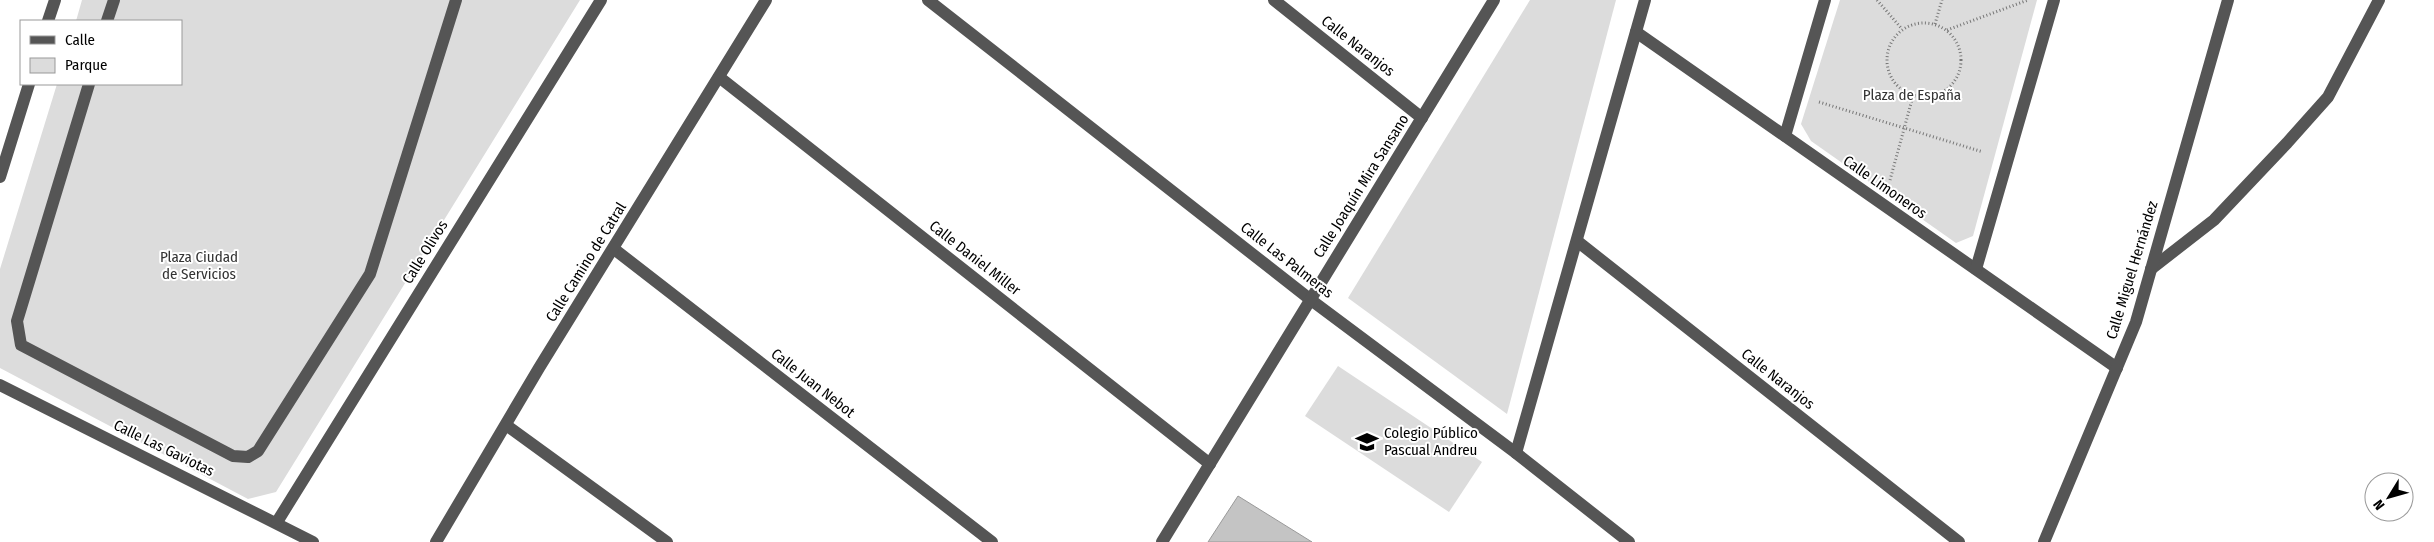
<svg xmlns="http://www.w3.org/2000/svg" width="2434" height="542" viewBox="0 0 2434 542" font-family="'Fira Sans Condensed',sans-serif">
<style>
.green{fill:#dcdcdc}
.building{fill:#c4c4c4;stroke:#999}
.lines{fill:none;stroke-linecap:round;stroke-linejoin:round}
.path{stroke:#777;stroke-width:3;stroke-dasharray:1 2.5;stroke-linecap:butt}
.minor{stroke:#555;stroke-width:12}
.labels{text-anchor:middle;stroke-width:4;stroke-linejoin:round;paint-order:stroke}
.street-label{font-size:15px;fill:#000;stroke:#fff}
.park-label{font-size:15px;fill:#333;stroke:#fff}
.poi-label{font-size:15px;fill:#000;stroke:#fff;text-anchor:start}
</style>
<rect width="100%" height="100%" fill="#fff"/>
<g class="green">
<path d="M82 0H580L276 492 248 499 0 368V269L57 84H181V21H76Z"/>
<path d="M1530 0H1616L1507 414 1348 298Z"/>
<path d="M1840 0H2037L1973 236 1956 243 1811 141 1801 124Z"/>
<path d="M1338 366 1482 462 1449 512 1305 416Z"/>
</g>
<path class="building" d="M1238 496 1312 542H1208Z"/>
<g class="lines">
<g class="path">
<path d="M1877 0 1902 29"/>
<circle cx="1924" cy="60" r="37"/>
<path d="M1935 24 1942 0"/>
<path d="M1947 30 2028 0"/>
<path d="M1819 102 1983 152"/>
<path d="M1890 180 1913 96"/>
</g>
<g class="minor">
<path d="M928 0 1311 300 1516 453 1629 542"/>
<path d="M1274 0 1422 118"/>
<path d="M48 21 55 0"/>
<path d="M107 21 114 0"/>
<path d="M1636 32 2117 368"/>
<path d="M719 77 1210 464"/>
<path d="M89 84 17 321 21 345 233 456 248 457 258 451 370 274 456 0"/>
<path d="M1785 136 1825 0"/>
<path d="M0 177 29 84"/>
<path d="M1577 241 1959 542"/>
<path d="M614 249 992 542"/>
<path d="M1976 269 2054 0"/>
<path d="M2151 269 2214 220 2287 143 2328 97 2379 0"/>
<path d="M0 385 313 542"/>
<path d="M506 425 667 542"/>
<path d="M1516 453 1645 0"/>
<path d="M277 522 601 0"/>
<path d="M436 542 539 368 766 0"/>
<path d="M1162 542 1494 0"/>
<path d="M2044 542 2136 322 2228 0"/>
</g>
</g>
<defs>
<symbol id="school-bare" viewBox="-9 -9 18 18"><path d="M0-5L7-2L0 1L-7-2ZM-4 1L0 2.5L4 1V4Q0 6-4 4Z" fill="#000" stroke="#fff" stroke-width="2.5" paint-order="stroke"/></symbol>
</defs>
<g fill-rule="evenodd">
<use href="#school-bare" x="1351" y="426" width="32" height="32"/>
</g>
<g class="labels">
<g class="street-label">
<text transform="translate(1358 46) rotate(38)" y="5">Calle Naranjos</text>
<text transform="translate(1361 186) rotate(-58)" y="5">Calle Joaquín Mira Sansano</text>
<text transform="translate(1885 187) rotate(35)" y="5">Calle Limoneros</text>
<text transform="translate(425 252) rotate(-58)" y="5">Calle Olivos</text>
<text transform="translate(975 258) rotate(38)" y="5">Calle Daniel Miller</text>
<text transform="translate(1287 260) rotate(38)" y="5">Calle Las Palmeras</text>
<text transform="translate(586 262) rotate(-58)" y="5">Calle Camino de Catral</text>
<text transform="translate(2132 270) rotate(-73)" y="5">Calle Miguel Hernández</text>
<text transform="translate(1778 379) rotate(38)" y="5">Calle Naranjos</text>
<text transform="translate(813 383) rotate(38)" y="5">Calle Juan Nebot</text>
<text transform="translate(164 448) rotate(26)" y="5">Calle Las Gaviotas</text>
</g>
<g class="park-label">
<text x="1912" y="100">Plaza de España</text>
<text x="199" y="262">Plaza Ciudad<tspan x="199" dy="17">de Servicios</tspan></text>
</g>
<g class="poi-label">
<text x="1384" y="438">Colegio Público<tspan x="1384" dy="17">Pascual Andreu</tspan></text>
</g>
</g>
<rect x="20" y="20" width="162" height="65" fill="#ffffff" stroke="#999999"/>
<rect x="30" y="36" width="25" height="8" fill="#555555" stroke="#999999"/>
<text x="65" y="45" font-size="15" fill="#000000">Calle</text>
<rect x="30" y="58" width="25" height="15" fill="#dcdcdc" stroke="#999999"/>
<text x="65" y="70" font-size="15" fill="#000000">Parque</text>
<g transform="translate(2389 497) rotate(233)"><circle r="24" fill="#ffffff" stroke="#999999"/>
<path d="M0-4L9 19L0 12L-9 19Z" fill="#000000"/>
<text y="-8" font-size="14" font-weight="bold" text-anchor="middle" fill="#000000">N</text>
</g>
</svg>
